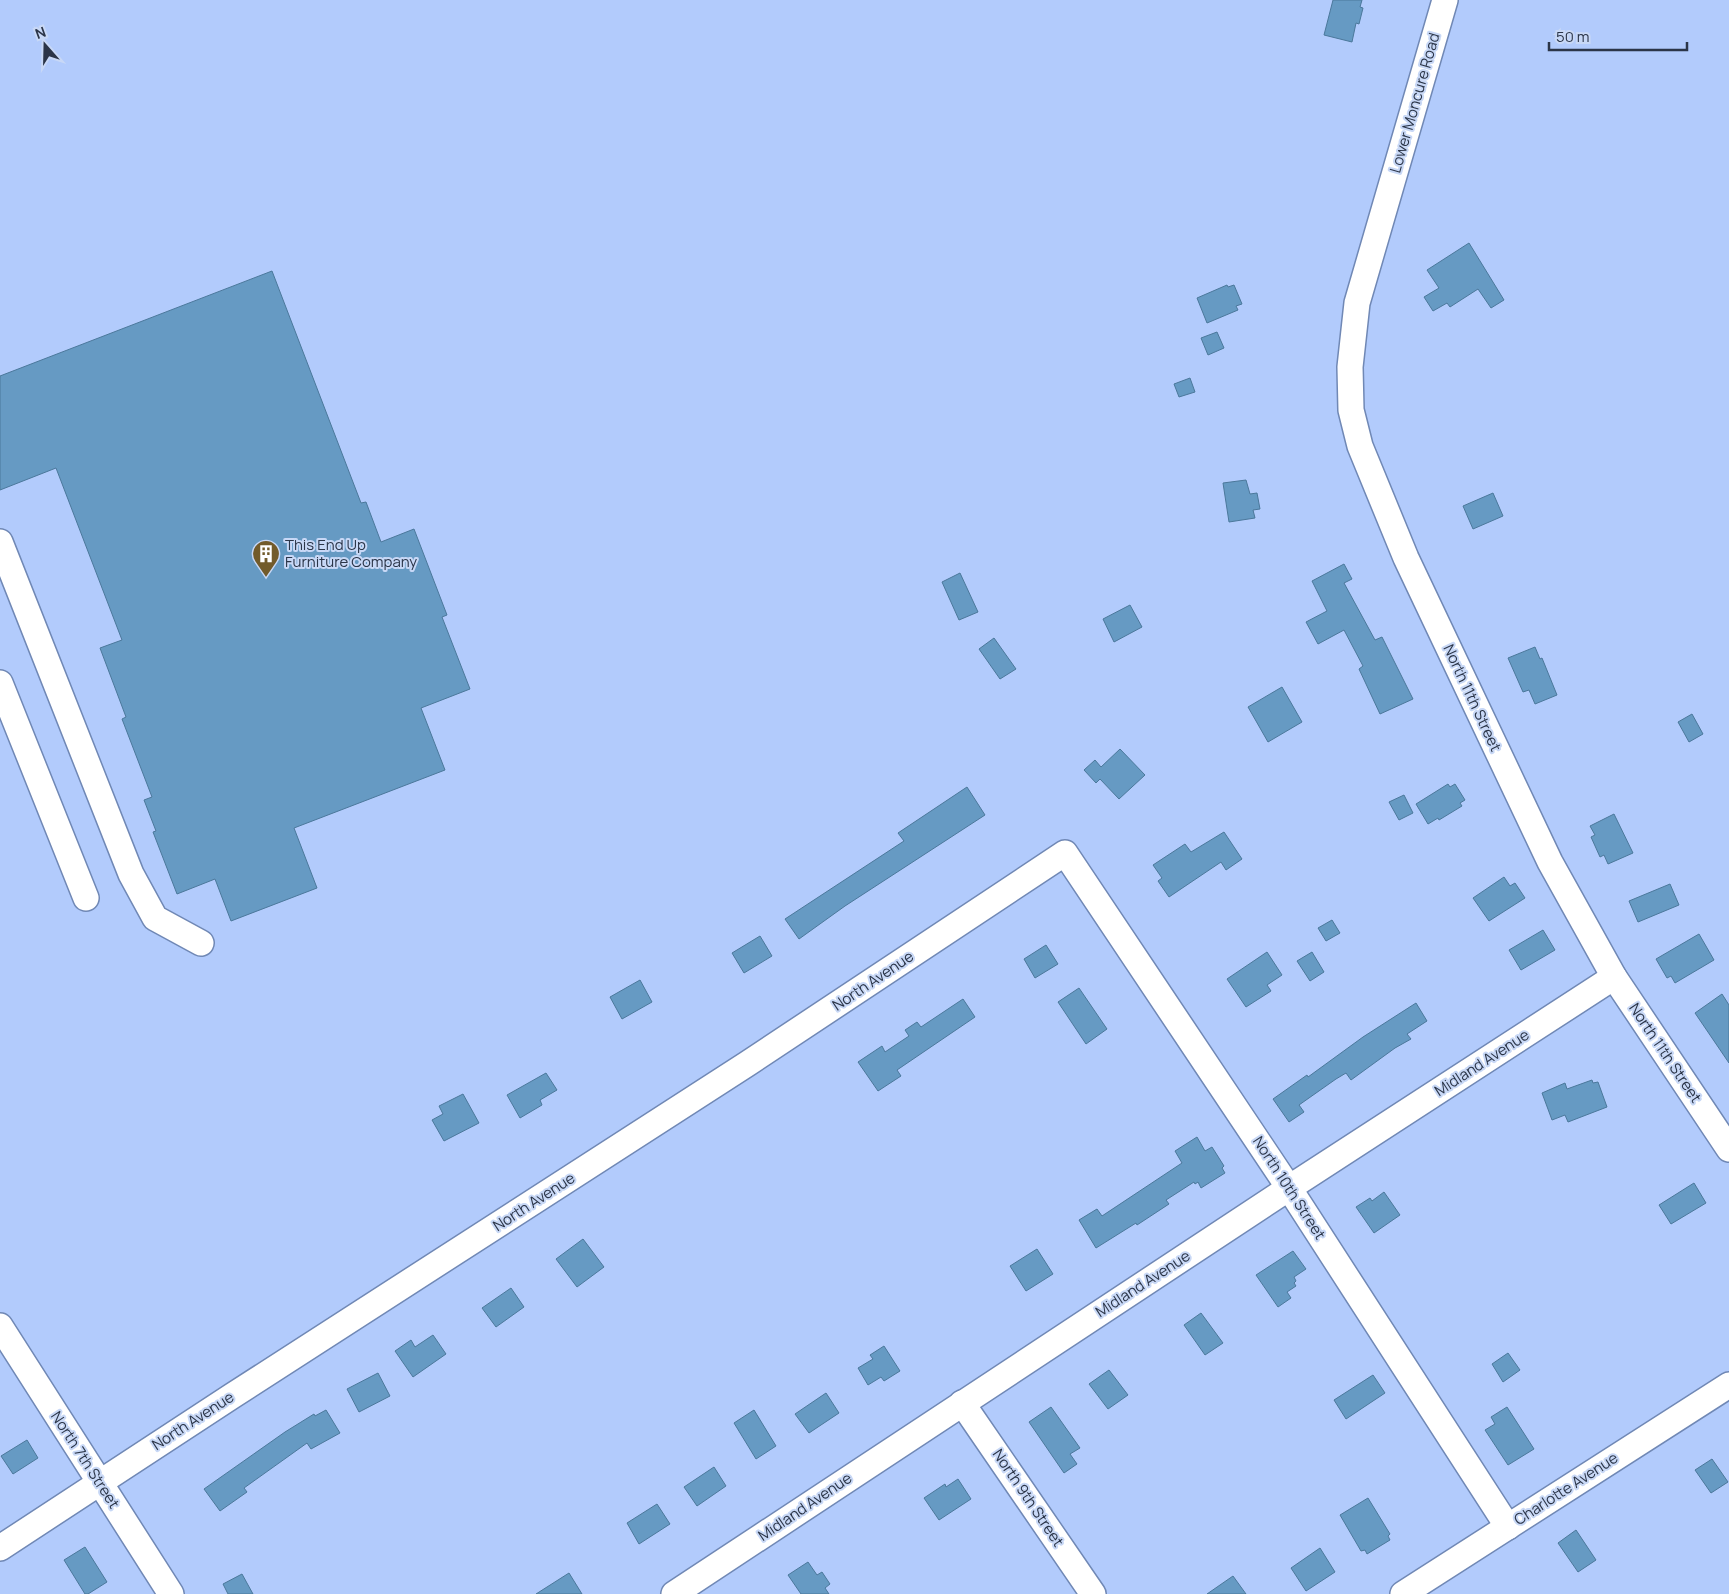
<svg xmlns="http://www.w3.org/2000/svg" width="1729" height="1594" viewBox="0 0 1729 1594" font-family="Manrope,sans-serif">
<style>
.building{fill:#669ac3;stroke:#4b789b}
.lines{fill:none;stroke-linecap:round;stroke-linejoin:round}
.minor-casing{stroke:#7088b5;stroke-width:28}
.minor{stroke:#fff;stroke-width:25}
.labels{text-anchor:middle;stroke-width:4;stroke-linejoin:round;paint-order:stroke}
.street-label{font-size:15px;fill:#2b3548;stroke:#c8d8f6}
.poi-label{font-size:15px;fill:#2b3548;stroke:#c8d8f6;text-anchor:start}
</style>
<rect width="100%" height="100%" fill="#b2cbfc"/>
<g class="building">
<path d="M1333 0H1362L1360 7 1363 8 1359 24 1356 23 1352 42 1324 35Z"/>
<path d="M1469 243 1504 300 1491 308 1478 289 1450 307 1447 303 1433 311 1424 297 1439 288 1427 270Z"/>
<path d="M272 271 361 503 366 502 381 542 414 529 447 615 442 617 470 689 421 708 445 770 294 828 317 888 231 921 215 879 177 894 153 832 156 831 144 800 152 797 122 719 126 717 100 648 122 640 56 468 0 490V376Z"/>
<path d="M1227 285 1228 287 1234 285 1242 304 1236 306 1238 310 1207 323 1197 298Z"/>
<path d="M1217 332 1224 348 1208 355 1201 338Z"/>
<path d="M1190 378 1195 392 1179 397 1174 384Z"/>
<path d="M1246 480 1250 494 1257 493 1260 509 1253 510 1255 518 1229 522 1223 483Z"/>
<path d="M1493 493 1503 516 1473 529 1463 506Z"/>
<path d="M1344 564 1352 579 1344 583 1375 640 1382 637 1413 699 1380 714 1359 669 1363 666 1344 630 1318 644 1306 622 1327 611 1312 581Z"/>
<path d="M960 573 978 612 959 620 942 582Z"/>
<path d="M1130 605 1142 627 1114 642 1103 619Z"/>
<path d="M994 638 1016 669 1000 679 979 649Z"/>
<path d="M1535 647 1540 659 1542 658 1557 695 1535 704 1529 690 1523 692 1508 658Z"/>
<path d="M1282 687 1302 722 1268 742 1248 707Z"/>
<path d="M1692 714 1703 734 1689 742 1678 722Z"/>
<path d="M1120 749 1145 775 1119 799 1100 779 1096 783 1084 770 1095 760 1101 767Z"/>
<path d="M1448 784 1450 787 1455 784 1465 800 1460 803 1462 806 1439 820 1438 818 1428 824 1416 804Z"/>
<path d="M967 787 985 815 845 906 799 939 785 919 904 841 898 833Z"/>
<path d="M1404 795 1413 813 1399 820 1389 802Z"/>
<path d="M1614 814 1633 853 1608 864 1604 855 1600 857 1591 837 1595 835 1590 826Z"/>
<path d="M1224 832 1242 859 1226 870 1221 862 1169 897 1158 881 1162 878 1153 865 1185 844 1191 852Z"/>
<path d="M1504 877 1510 886 1515 883 1525 898 1489 921 1473 898Z"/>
<path d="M1670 884 1679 905 1638 922 1629 901Z"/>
<path d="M1332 920 1340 933 1326 941 1318 928Z"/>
<path d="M1543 930 1555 950 1521 970 1509 950Z"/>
<path d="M1699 934 1714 960 1675 983 1671 976 1667 978 1656 959Z"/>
<path d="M760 936 772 956 744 973 732 953Z"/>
<path d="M1046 945 1058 964 1035 978 1024 959Z"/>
<path d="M1267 952 1282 975 1267 985 1271 991 1246 1007 1227 979Z"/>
<path d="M1312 952 1324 972 1310 981 1297 961Z"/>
<path d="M640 980 652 1002 622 1019 610 997Z"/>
<path d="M1079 988 1107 1029 1086 1044 1058 1002Z"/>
<path d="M1722 994 1729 1005V1063L1695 1013Z"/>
<path d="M963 999 975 1017 897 1070 901 1076 878 1091 858 1062 882 1046 885 1052 909 1036 905 1030 917 1022 921 1027Z"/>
<path d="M1416 1003 1427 1021 1407 1034 1411 1039 1395 1048 1351 1080 1346 1073 1336 1079 1299 1105 1304 1112 1289 1122 1273 1099 1307 1075 1308 1077 1363 1037Z"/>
<path d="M546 1073 557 1090 540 1100 542 1105 520 1118 507 1095Z"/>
<path d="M1592 1080 1593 1083 1598 1082 1607 1107 1568 1122 1565 1115 1552 1120 1542 1093 1565 1083 1567 1089Z"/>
<path d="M463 1094 479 1123 444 1141 432 1120 443 1114 439 1106Z"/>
<path d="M1197 1137 1205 1151 1212 1147 1224 1166 1222 1168 1225 1173 1201 1188 1198 1182 1195 1184 1194 1182 1166 1200 1169 1204 1137 1225 1136 1223 1096 1248 1079 1220 1097 1209 1102 1216 1182 1163 1175 1151Z"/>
<path d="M1694 1183 1706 1203 1671 1224 1659 1205Z"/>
<path d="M1384 1192 1400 1215 1374 1233 1356 1207 1370 1198 1372 1201Z"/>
<path d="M583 1239 604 1267 577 1287 556 1259Z"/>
<path d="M1037 1249 1053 1274 1026 1291 1010 1266Z"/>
<path d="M1293 1251 1306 1269 1294 1277 1296 1281 1294 1283 1296 1286 1287 1292 1291 1298 1278 1307 1256 1275Z"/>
<path d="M511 1288 524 1307 496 1327 482 1308Z"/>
<path d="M1201 1313 1223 1343 1205 1355 1184 1325Z"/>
<path d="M433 1335 446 1354 413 1377 395 1351 411 1340 415 1347Z"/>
<path d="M884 1346 900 1371 884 1381 881 1377 868 1385 858 1368 873 1359 870 1355Z"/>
<path d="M1508 1353 1520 1370 1503 1382 1492 1364Z"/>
<path d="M1109 1370 1128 1395 1108 1409 1089 1384Z"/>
<path d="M378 1373 390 1396 359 1412 347 1389Z"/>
<path d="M1373 1375 1385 1393 1346 1419 1334 1400Z"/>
<path d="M826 1393 839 1413 809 1433 795 1414Z"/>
<path d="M1051 1407 1080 1448 1070 1454 1077 1464 1064 1473 1029 1422Z"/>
<path d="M1507 1407 1534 1449 1508 1465 1485 1430 1495 1424 1491 1417Z"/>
<path d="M326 1410 340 1433 311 1449 307 1443 244 1488 247 1492 220 1511 204 1489 285 1432 314 1414 315 1416Z"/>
<path d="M754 1410 776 1446 756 1459 734 1423Z"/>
<path d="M27 1440 38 1458 13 1474 1 1456Z"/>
<path d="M1712 1459 1728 1482 1711 1493 1695 1470Z"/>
<path d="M714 1467 726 1486 697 1506 684 1487Z"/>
<path d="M958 1479 971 1499 939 1520 924 1498 945 1484 946 1487Z"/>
<path d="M1368 1498 1390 1534 1388 1536 1390 1540 1367 1554 1365 1550 1361 1551 1340 1515Z"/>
<path d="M657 1504 670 1524 639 1544 627 1523Z"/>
<path d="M1576 1530 1596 1560 1578 1572 1558 1543Z"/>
<path d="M85 1547 107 1582 88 1594H85L64 1560Z"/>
<path d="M1320 1548 1335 1572 1306 1591 1291 1568Z"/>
<path d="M808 1562 817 1575 822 1572 830 1584 825 1588 829 1594H801L788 1575Z"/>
<path d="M569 1573 582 1594H536Z"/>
<path d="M242 1574 253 1594H228L223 1584Z"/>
<path d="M1233 1576 1246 1594H1207Z"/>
</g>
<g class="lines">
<defs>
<g id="minor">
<path d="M1445 0 1357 303 1350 367 1351 410 1360 446 1406 558 1550 862 1614 977 1729 1149"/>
<path d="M0 542 131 874 155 918 201 943"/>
<path d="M0 683 86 898"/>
<path d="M0 1326 171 1594"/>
<path d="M962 1403 1093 1594"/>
<path d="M0 1548 232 1396 747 1064 1065 853 1289 1188 1508 1527"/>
<path d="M674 1594 1289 1188 1614 977"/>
<path d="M1403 1594 1729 1385"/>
</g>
</defs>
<use href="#minor" class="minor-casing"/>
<use href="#minor" class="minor"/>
</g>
<defs>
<symbol id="building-pin" viewBox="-11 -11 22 30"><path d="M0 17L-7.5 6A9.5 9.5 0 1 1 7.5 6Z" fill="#725b2b" stroke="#c8d8f6"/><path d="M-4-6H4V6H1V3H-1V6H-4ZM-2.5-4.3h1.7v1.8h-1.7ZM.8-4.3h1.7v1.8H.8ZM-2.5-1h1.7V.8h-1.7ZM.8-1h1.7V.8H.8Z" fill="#fff"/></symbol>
</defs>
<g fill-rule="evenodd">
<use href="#building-pin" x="250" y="538" width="32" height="43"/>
</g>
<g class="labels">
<g class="street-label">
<text transform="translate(1415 103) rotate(-74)" y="5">Lower Moncure Road</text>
<text transform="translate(1472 698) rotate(65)" y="5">North 11th Street</text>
<text transform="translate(873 981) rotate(-34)" y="5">North Avenue</text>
<text transform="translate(1665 1053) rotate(56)" y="5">North 11th Street</text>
<text transform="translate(1482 1063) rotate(-33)" y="5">Midland Avenue</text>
<text transform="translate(1289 1188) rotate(57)" y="5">North 10th Street</text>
<text transform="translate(534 1202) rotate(-33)" y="5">North Avenue</text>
<text transform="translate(1143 1284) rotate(-33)" y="5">Midland Avenue</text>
<text transform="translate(193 1421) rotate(-33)" y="5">North Avenue</text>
<text transform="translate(85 1460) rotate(57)" y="5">North 7th Street</text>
<text transform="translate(1566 1489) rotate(-33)" y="5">Charlotte Avenue</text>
<text transform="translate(1028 1498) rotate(56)" y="5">North 9th Street</text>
<text transform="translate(805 1507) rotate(-34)" y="5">Midland Avenue</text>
</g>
<g class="poi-label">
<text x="285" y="550">This End Up<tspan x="285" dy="17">Furniture Company</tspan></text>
</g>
</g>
<g transform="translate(45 45) rotate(340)" stroke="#c8d8f6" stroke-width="4" paint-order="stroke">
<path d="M0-4L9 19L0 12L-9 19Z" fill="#2b3548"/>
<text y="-8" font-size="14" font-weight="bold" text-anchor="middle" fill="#2b3548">N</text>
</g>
<path d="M1549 42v8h138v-8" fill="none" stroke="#2b3548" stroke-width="2.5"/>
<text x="1556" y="42" font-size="15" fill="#2b3548" stroke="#c8d8f6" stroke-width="4" paint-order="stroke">50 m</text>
</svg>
